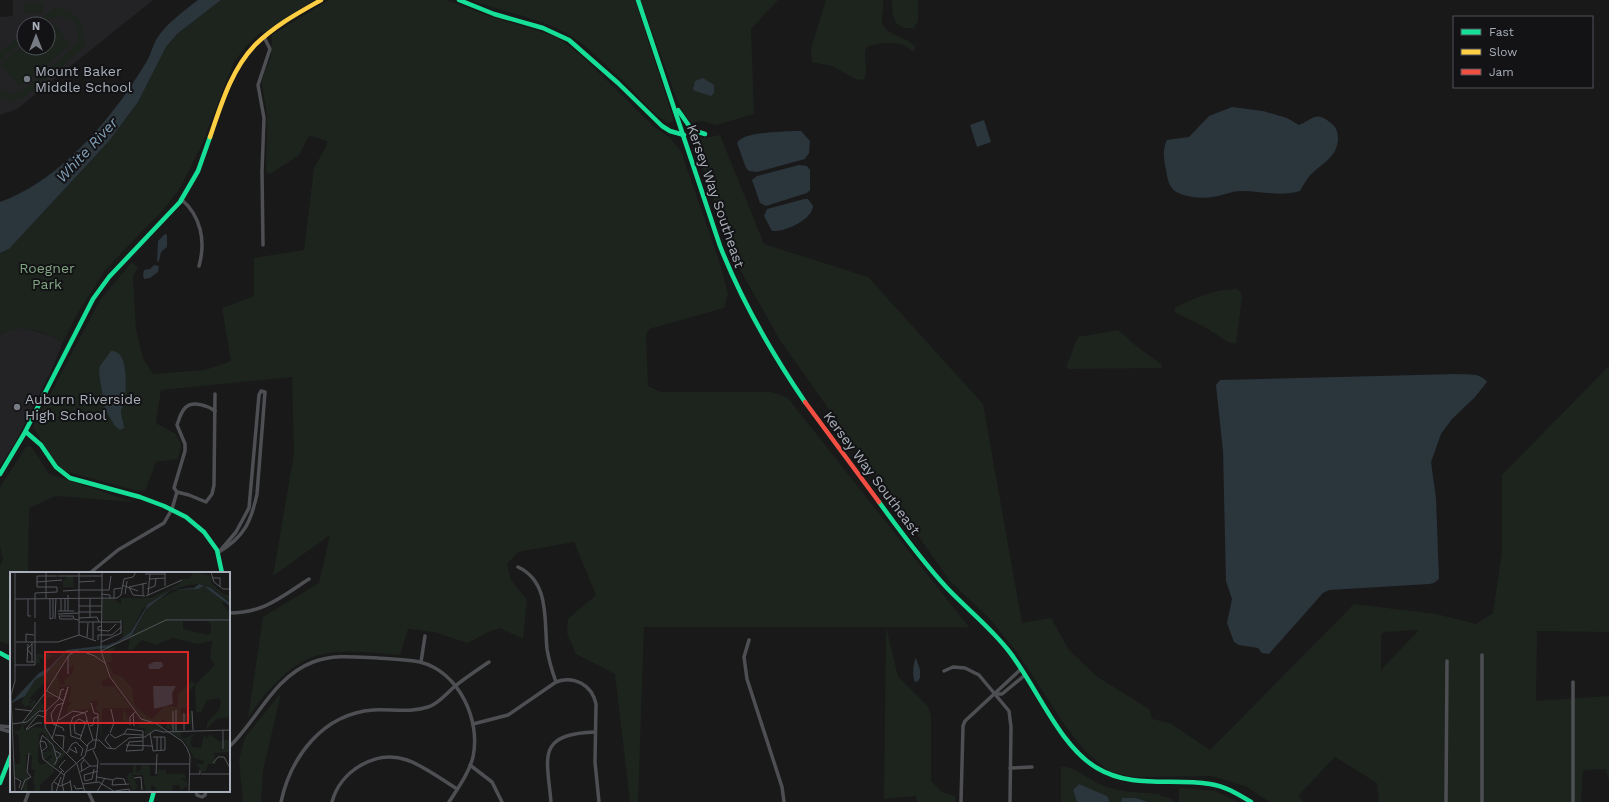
<svg xmlns="http://www.w3.org/2000/svg" width="1609" height="802" viewBox="0 0 1609 802" font-family="'Work Sans',sans-serif">
<style>
.built{fill:#232326;fill-rule:evenodd}
.green{fill:#1d241e;fill-rule:evenodd}
.water{fill:#2b353c}
.lines{fill:none;stroke-linecap:round;stroke-linejoin:round}
.street{stroke:#4d4f53;stroke-width:3.5}
.fast{stroke:#16e098;stroke-width:4.5}
.slow{stroke:#ffcf43;stroke-width:4.5}
.jam{stroke:#f24e42;stroke-width:4.5}
.poi-dot{fill:#777b83;stroke:#131316;stroke-width:1.5}
.labels{text-anchor:middle;stroke-width:4;stroke-linejoin:round;paint-order:stroke}
.poi-label{font-size:14px;fill:#aab0bb;stroke:#131316;text-anchor:start}
.street-label{font-size:14px;fill:#aab0bb;stroke:#131316}
.park-label{font-size:14px;fill:#81a681;stroke:#131316}
.water-label{font-size:15px;font-style:italic;fill:#809fb6;stroke:#131316}
.inset-road{fill:none;stroke:#53555a;stroke-width:1}
.view{fill:#d62828;fill-opacity:0.15;stroke:#d62828;stroke-width:2}
.inset-edge{fill:none;stroke:#aab0bb;stroke-width:2}
</style>
<rect width="100%" height="100%" fill="#19191a"/>
<g class="built">
<path d="M13 0H153L17 109 0 115V17L13 16ZM24 24H48V48H24Z"/>
<path d="M13 328H25L50 336 63 342 50 373 16 441 0 466V335Z"/>
</g>
<g class="green">
<path d="M221 0H314L263 33 261 32 247 45 234 62 202 144 180 188 164 209 105 270 79 311 63 342C42 332 22 322 0 335V253L9 249 109 141 138 102 166 47 177 34Z"/>
<path d="M329 0H446L489 16 557 37 584 58 653 126 669 137 681 151 721 267 728 294 724 308 649 329 646 335 648 386 661 392H770L787 397 969 627H886L898 677 928 707 931 715V781L942 792 955 796V802H917L916 796 884 799 886 627H644L638 802H630L615 674 576 654 567 633 568 619 596 595 574 542 518 552 507 564 511 580 527 600 523 639 500 628 486 633 468 643 434 632 408 629 400 655C374 653 344 648 318 655 288 664 264 694 248 718L263 617 319 583 330 535 273 576 294 454 292 377 161 390 156 423 176 434 181 445 178 459 156 462 145 491 134 490 64 471 58 467 33 427 100 300 132 262 138 268 133 276 136 329 143 358 153 374 205 370 231 361 222 308 254 296V258L304 250 314 168 326 147 327 141 311 136 308 137 299 155 270 174 266 172 267 115 262 85V79L271 57 272 35Z"/>
<path d="M471 0H635L673 118V122L669 123C657 120 632 88 620 78 603 63 586 44 566 33 537 17 502 12 471 0Z"/>
<path d="M641 0H778L751 29 754 114 717 125 702 121 691 123 684 114 674 92Z"/>
<path d="M826 0H883C884 8 881 15 882 22 885 35 907 37 915 46L914 52C909 49 905 45 900 44 891 42 873 43 866 48 863 59 869 69 864 79L858 80 832 66 812 62 811 48Z"/>
<path d="M892 0H918V21L914 28C893 30 892 17 892 0Z"/>
<rect x="24" y="3" width="6" height="11"/>
<rect x="31" y="3" width="5" height="11"/>
<rect x="37" y="3" width="6" height="11"/>
<path d="M54 7C75 11 85 20 84 42L87 46 26 96 12 101 0 97V90L10 94 21 92 76 45C79 39 79 32 76 26 71 18 60 14 51 19 48 20 46 23 43 24 40 25 36 24 34 24Z"/>
<path d="M52 22 71 45 19 87 0 64 24 45V48H48V25Z"/>
<path d="M24 32V41L0 60V52Z"/>
<path d="M720 135 764 244 868 277 983 404 1022 623 1051 618 1069 650 1096 676 1149 709 1152 719 1170 723 1210 750 1354 604 1436 614 1476 624 1493 613 1502 551V475L1609 366V632L1537 631 1536 701 1609 696V781L1606 769 1583 770 1581 802H1379L1377 783 1335 757 1298 796 1304 802H1270L1245 786 1211 776 1134 777 1110 772 1086 752 1066 727 1017 652 988 617 950 581 780 340 741 271 731 249 694 144 700 139ZM1419 630 1381 670V635L1384 632Z"/>
<path d="M1237 289 1241 293 1242 297 1236 344 1228 342 1205 327 1176 313 1174 310 1176 307C1196 298 1213 289 1237 289Z"/>
<path d="M1118 330 1135 345 1161 364 1162 368 1069 369 1066 367 1078 337Z"/>
<path d="M31 446 49 474 134 502 56 496 29 508 28 573H11V645L0 642V566L3 560 0 545V487L26 447Z"/>
<path d="M281 693 263 771 261 802H243L239 760 245 737Z"/>
<path d="M1061 766C1076 767 1086 778 1099 784 1119 793 1139 792 1160 794V796L1170 798 1174 802H1148L1136 798H1122L1121 802H1110L1107 796 1079 784 1073 790 1077 802H1061Z"/>
<path d="M1183 788 1215 791 1238 802H1179V789Z"/>
</g>
<g class="water">
<path d="M198 0H221L177 34 166 47 138 102 109 141 9 249 0 253V202C52 183 95 137 127 92 134 81 142 70 148 59 152 51 154 41 160 34 170 21 185 10 198 0Z"/>
<path d="M703 78 714 85V93L711 96 695 91 693 89 695 81Z"/>
<path d="M1232 107 1263 111 1287 118 1299 125C1314 119 1316 110 1332 124 1337 128 1338 134 1338 140 1336 160 1319 164 1308 178 1305 182 1302 187 1300 191 1281 197 1261 191 1242 191 1230 191 1222 196 1212 197 1202 199 1178 197 1172 188 1168 183 1167 176 1166 170 1164 160 1162 150 1167 140L1189 137 1209 116Z"/>
<path d="M984 120 991 142 977 147 970 125Z"/>
<path d="M793 131H801L810 141 809 153 805 159 757 172 749 171 746 168 737 143C742 132 781 132 793 131Z"/>
<path d="M799 165 807 166 810 170V190L807 193 766 206 760 203 752 180 757 176Z"/>
<path d="M804 199H808L813 206C812 220 785 232 772 231L764 216 767 209Z"/>
<path d="M165 234 167 235V247L161 252 159 261 157 262 158 241Z"/>
<path d="M154 265 159 266 158 272 150 278 144 279 143 275 144 270 150 269Z"/>
<path d="M111 351C129 349 126 388 125 400 124 405 121 408 121 412 121 418 124 422 124 428L120 430 115 426 105 409 99 373 100 366Z"/>
<path d="M1456 374C1467 375 1480 372 1487 382L1475 397 1452 419 1441 434 1431 462 1436 498 1439 579 1434 583 1429 584 1329 590 1323 593 1269 654 1262 653 1258 648 1239 645 1234 642 1227 623 1232 599 1226 581 1223 451 1216 385 1220 380Z"/>
<path d="M916 658 920 670V678L918 681 915 682C912 677 913 662 916 658Z"/>
<path d="M1079 784 1107 796 1110 802H1077L1073 790Z"/>
<path d="M1122 798H1136L1148 802H1121Z"/>
</g>
<g class="lines">
<g class="street">
<path d="M181 199C201 216 206 241 199 266"/>
<path d="M263 245 262 171 264 118 258 85 270 49 264 37"/>
<path d="M261 391 265 392 257 494C251 522 244 537 219 552L236 532 249 508 259 395Z"/>
<path d="M177 492 189 495 206 502 212 494 214 485 215 394"/>
<path d="M518 567C550 582 544 620 547 649 549 661 552 671 556 682 574 675 592 685 596 704L595 762 599 802"/>
<path d="M90 573 118 550 164 523 172 509 177 492 174 488 185 451V444L177 425C179 419 181 412 185 408 193 400 208 406 215 411"/>
<path d="M229 613C264 613 281 597 309 579"/>
<path d="M749 640 744 657 747 679 782 787 784 802"/>
<path d="M421 662 425 636"/>
<path d="M944 671 953 667 965 668 979 675 1009 711 1011 727 1010 802"/>
<path d="M1573 682V802"/>
<path d="M996 694H1002L1025 675"/>
<path d="M473 724 508 715 556 682"/>
<path d="M0 726 11 727"/>
<path d="M0 729 11 732"/>
<path d="M229 747C258 720 272 678 313 662 334 654 356 657 378 658 392 659 407 659 420 662 459 672 481 720 473 757 469 773 458 788 449 802"/>
<path d="M470 765 492 782 502 802"/>
<path d="M1010 768 1032 767"/>
<path d="M88 791 93 802"/>
<path d="M196 791 197 795 202 797 205 795 206 791"/>
<path d="M25 802 29 791"/>
<path d="M281 802C291 756 323 714 373 710 392 709 410 713 428 707 438 704 446 694 454 687 465 678 477 670 489 662"/>
<path d="M332 802C340 771 376 749 407 760 424 766 441 779 457 789"/>
<path d="M551 802C547 757 536 734 595 732"/>
<path d="M961 802 963 726 965 721 1021 669"/>
<path d="M1446 802 1447 661"/>
<path d="M1482 802V655"/>
</g>
<g class="fast">
<path d="M459 0 494 14 543 28 569 40 618 83 662 126 670 131 684 135"/>
<path d="M638 0 720 246C742 302 771 352 805 402"/>
<path d="M678 110 692 130 705 134"/>
<path d="M26 432 41 445 56 467 70 478 140 497 164 506 186 517 204 532 217 550 222 573"/>
<path d="M0 474 24 434 93 299 109 277 180 202 198 171 210 137"/>
<path d="M879 502C900 531 922 561 947 588 967 609 990 627 1008 650 1036 685 1059 746 1097 768 1132 789 1171 778 1210 784 1225 786 1238 794 1251 802"/>
<path d="M0 653 11 659"/>
<path d="M0 783 11 755"/>
<path d="M151 802 154 791"/>
</g>
<path class="slow" d="M210 137C221 105 231 70 255 45 274 26 298 13 321 0"/>
<path class="jam" d="M805 402 879 502"/>
</g>
<g class="poi-dot">
<circle cx="27" cy="79" r="4"/>
<circle cx="17" cy="407" r="4"/>
</g>
<g class="labels">
<g class="poi-label">
<text x="35" y="76">Mount Baker<tspan x="35" dy="16">Middle School</tspan></text>
<text x="25" y="404">Auburn Riverside<tspan x="25" dy="16">High School</tspan></text>
</g>
<g class="street-label">
<text transform="translate(716 196) rotate(71)" y="5">Kersey Way Southeast</text>
<text transform="translate(872 473) rotate(53)" y="5">Kersey Way Southeast</text>
</g>
<g class="park-label">
<text x="47" y="273">Roegner<tspan x="47" dy="16">Park</tspan></text>
</g>
<g class="water-label">
<text transform="translate(87 150) rotate(-47)" y="5">White River</text>
</g>
</g>
<g transform="translate(10 572)">
<rect width="220" height="220" fill="#19191a"/>
<path d="M183 0 201 4 202 12 215 23 220 22V30L201 15 189 12 178 13 161 18 138 32 132 38 122 59 113 66V48H92V27H104L111 33V26H141L168 13 173 7H179ZM58 4H63L64 15H53V10ZM191 15H198L213 27V33L220 41V48H158L130 62 155 49H173V57L198 63 201 61V51L195 49H220V145L206 147 197 157V151L209 138 211 131 209 126 197 128 191 140 186 141 185 113 179 118V136H171V142H180V138L182 139V152H178L176 149 175 152H166V157L173 158H164L159 153 162 158 156 156 157 150 153 147 150 151 154 156 145 150 133 149 104 110 96 93 99 92 103 102 112 105 122 116 125 135 137 144 142 147 155 134 167 135 168 122 182 109 185 113 205 93 200 86 202 69 187 72 163 66 146 73 132 68 122 78H118L120 67 113 69 124 61 136 37 151 26 168 18ZM106 74 101 83 102 90 95 91 87 85 95 94 99 106 92 109V114L105 115 121 136H113L120 152 113 151V136H92L91 170 89 140 85 136 88 133 86 128 80 130 81 137 63 138 57 144 58 135 64 128 59 131 61 114 49 115 51 121 48 124 38 118 47 103 50 113 55 112 54 108 62 102 64 93 59 96 58 83 40 111H34L20 126 22 128 19 129 20 132 24 128 26 130 22 136 19 133 15 135 11 130 25 108 36 102 55 80 90 77 91 80ZM37 80 43 84 36 89 29 85 30 91H26V82H33V86ZM37 120 47 125H37V136L29 138 15 150 31 128 32 132 35 131 33 126ZM31 139 24 147 14 154V158L25 155 35 156 41 169 45 171 41 172 45 182 47 179 52 184 51 178 45 177V174L57 181H53L56 182 50 188 52 185 49 188 48 182 46 181 45 187 49 190 45 194 37 189 42 185 41 182 34 188 33 184 36 181 32 183V180H36L38 176 39 180 41 179 36 163 32 160 29 162 28 190 31 193 38 191 44 196V200L30 213V220H21L24 219 25 213 23 210 25 198 21 197 22 185 19 181 16 183V200L20 206 17 211V220H13L12 207 5 206V192H9L10 184 8 162H5L4 159H9L12 152ZM130 148 144 151 154 159 144 158 135 164V156L122 155 129 154ZM159 159H171V165L175 166 186 161 180 167 184 168 180 170 182 175 191 176 194 162 197 167 199 162 209 169 220 167V180L204 181 206 192H198L196 199 192 200 186 192H194V189L184 186 175 169ZM123 193H126L127 201 132 196 131 193H140V204H147L148 197 156 198V202H175L176 207 171 206V208L176 209 178 213 171 218 169 213H163L162 219 158 220H148L144 214 141 213V220H136L133 203H122L128 215 122 219 117 205 120 200 123 201Z" fill="#1d241e"/>
<path d="M189 12 201 16 220 31V34L194 14 188 17 161 18 136 37 122 63 97 76 55 80 36 102 25 108 15 124 0 132 29 101 40 95 56 78 98 73 108 69 121 60 138 32 161 18 184 16ZM144 90H152L153 94 149 97H139L138 93ZM143 114H166L162 121 163 132 144 137Z" fill="#2b353c"/>
<path class="inset-road" d="M5 0V109L1 123 5 220M36 0V26M201 0 204 10 213 17H220M135 2H155M48 4H92M202 6H210V15M140 7 155 6M27 10 52 8M69 10 85 9M112 13 128 19M155 14V0M119 15 123 23 135 24M119 15 137 11M137 17 145 14 146 6M69 18H99L101 4M53 19 69 18M91 22 100 23V27M115 22 117 9M138 23 140 2M133 24V11M136 24 172 8M40 26V47L43 46V26M55 26V39M80 26V45M5 27 107 26 111 23 114 7 123 5 126 0M18 27V44H21M25 27V21L47 20V15H27V4H47M25 27V46M92 27 91 79 100 105 131 147 145 151 172 169 177 176 180 184 179 220M92 27V0M104 27V17L112 16M69 34H92M48 39H64M51 39V26M58 39V23M69 40H92M48 42 69 41M69 46 87 45 89 50M45 47 46 26M63 47H50L49 44H63L64 47 69 48M111 48V61M69 50H111M83 50V67M92 54 88 55V58L99 59 106 52M69 63V0M77 65 78 51M88 68V63H102L111 55M6 70H48L69 63 86 69M16 70V62L24 63M91 70 111 61M18 72 17 90H24M91 79 156 48H220M22 83 17 77 22 72M22 90V70M5 93H25V50M58 102V84M37 119 54 129M5 137 22 139M166 138V159M36 139 49 127 51 118 54 117M182 139 183 158M174 141V158M123 142 124 154M49 148 63 139 75 141M77 148 83 168M12 151 35 121 59 83 66 79 74 80 85 84 96 92M2 152 17 150 29 139H36L35 155 43 168 67 192 75 220M120 153V145L125 140M80 154 83 153 84 146 88 145M16 157 28 143 34 145M16 158 27 151H32M213 158V177M54 159 53 156 43 152 41 142 47 133 54 131M163 159V139M100 161 104 151 101 137M140 161 143 179 155 178V165H143M99 162 95 168 102 177M100 162 105 166 114 162 133 163M114 162 117 157 133 159V178L116 179 119 170 133 169M32 163 43 173M45 163 54 164 53 177M32 164 30 171 33 187 54 203M72 164 65 161 64 151 69 147 75 150M147 165V179M151 165V179M42 167 58 115 54 129M70 167 77 147 75 141M30 169 35 170 37 175 32 179M43 173 47 188 44 193M116 173 143 174M77 174 70 167 61 164 60 153 63 145 78 139M60 177 67 181 65 175M44 178 51 182 47 187M83 178 88 189 86 210M77 179 85 176 88 154V142L84 141 81 131M57 181 62 172 66 170 73 177 71 184M72 185 80 194M203 191 208 185H214L220 196M90 192H180M72 199 71 192 74 188M54 200 49 195 55 188M70 200 80 194H88M146 202 147 182M180 202H190V198M191 202H220M87 205 103 208M5 206 11 209 9 216M124 206 131 205 132 218M60 208 62 220M75 209 74 203 88 199M75 209 82 207 84 197M44 210 50 214 60 210M73 212 89 210 105 220M64 213 66 217 74 216M102 213 103 208 106 206 114 207 116 213M102 213 119 212M11 218 15 208 21 205 17 200 19 181M105 219 119 217 120 220M42 220V212L52 199M46 220 51 205M54 220 52 211 55 201 75 184 78 172 83 168H89L97 176 105 177 119 166 135 165 145 158 153 160 220 158M87 220 95 206"/>
<path class="view" d="M35 80H178V151H35Z"/>
<rect width="220" height="220" class="inset-edge"/>
</g>
<rect x="1453" y="16" width="140" height="72" fill="#131316" stroke="#4f5258"/>
<rect x="1461" y="29" width="20" height="6" fill="#16e098" stroke="#4f5258"/>
<text x="1489" y="36" font-size="12" fill="#aab0bb">Fast</text>
<rect x="1461" y="49" width="20" height="6" fill="#ffcf43" stroke="#4f5258"/>
<text x="1489" y="56" font-size="12" fill="#aab0bb">Slow</text>
<rect x="1461" y="69" width="20" height="6" fill="#f24e42" stroke="#4f5258"/>
<text x="1489" y="76" font-size="12" fill="#aab0bb">Jam</text>
<g transform="translate(36 36)"><circle r="19" fill="#131316" stroke="#4f5258"/>
<path d="M0-3L7 15L0 10L-7 15Z" fill="#777b83"/>
<text y="-6" font-size="11" font-weight="bold" text-anchor="middle" fill="#aab0bb">N</text>
</g>
</svg>
